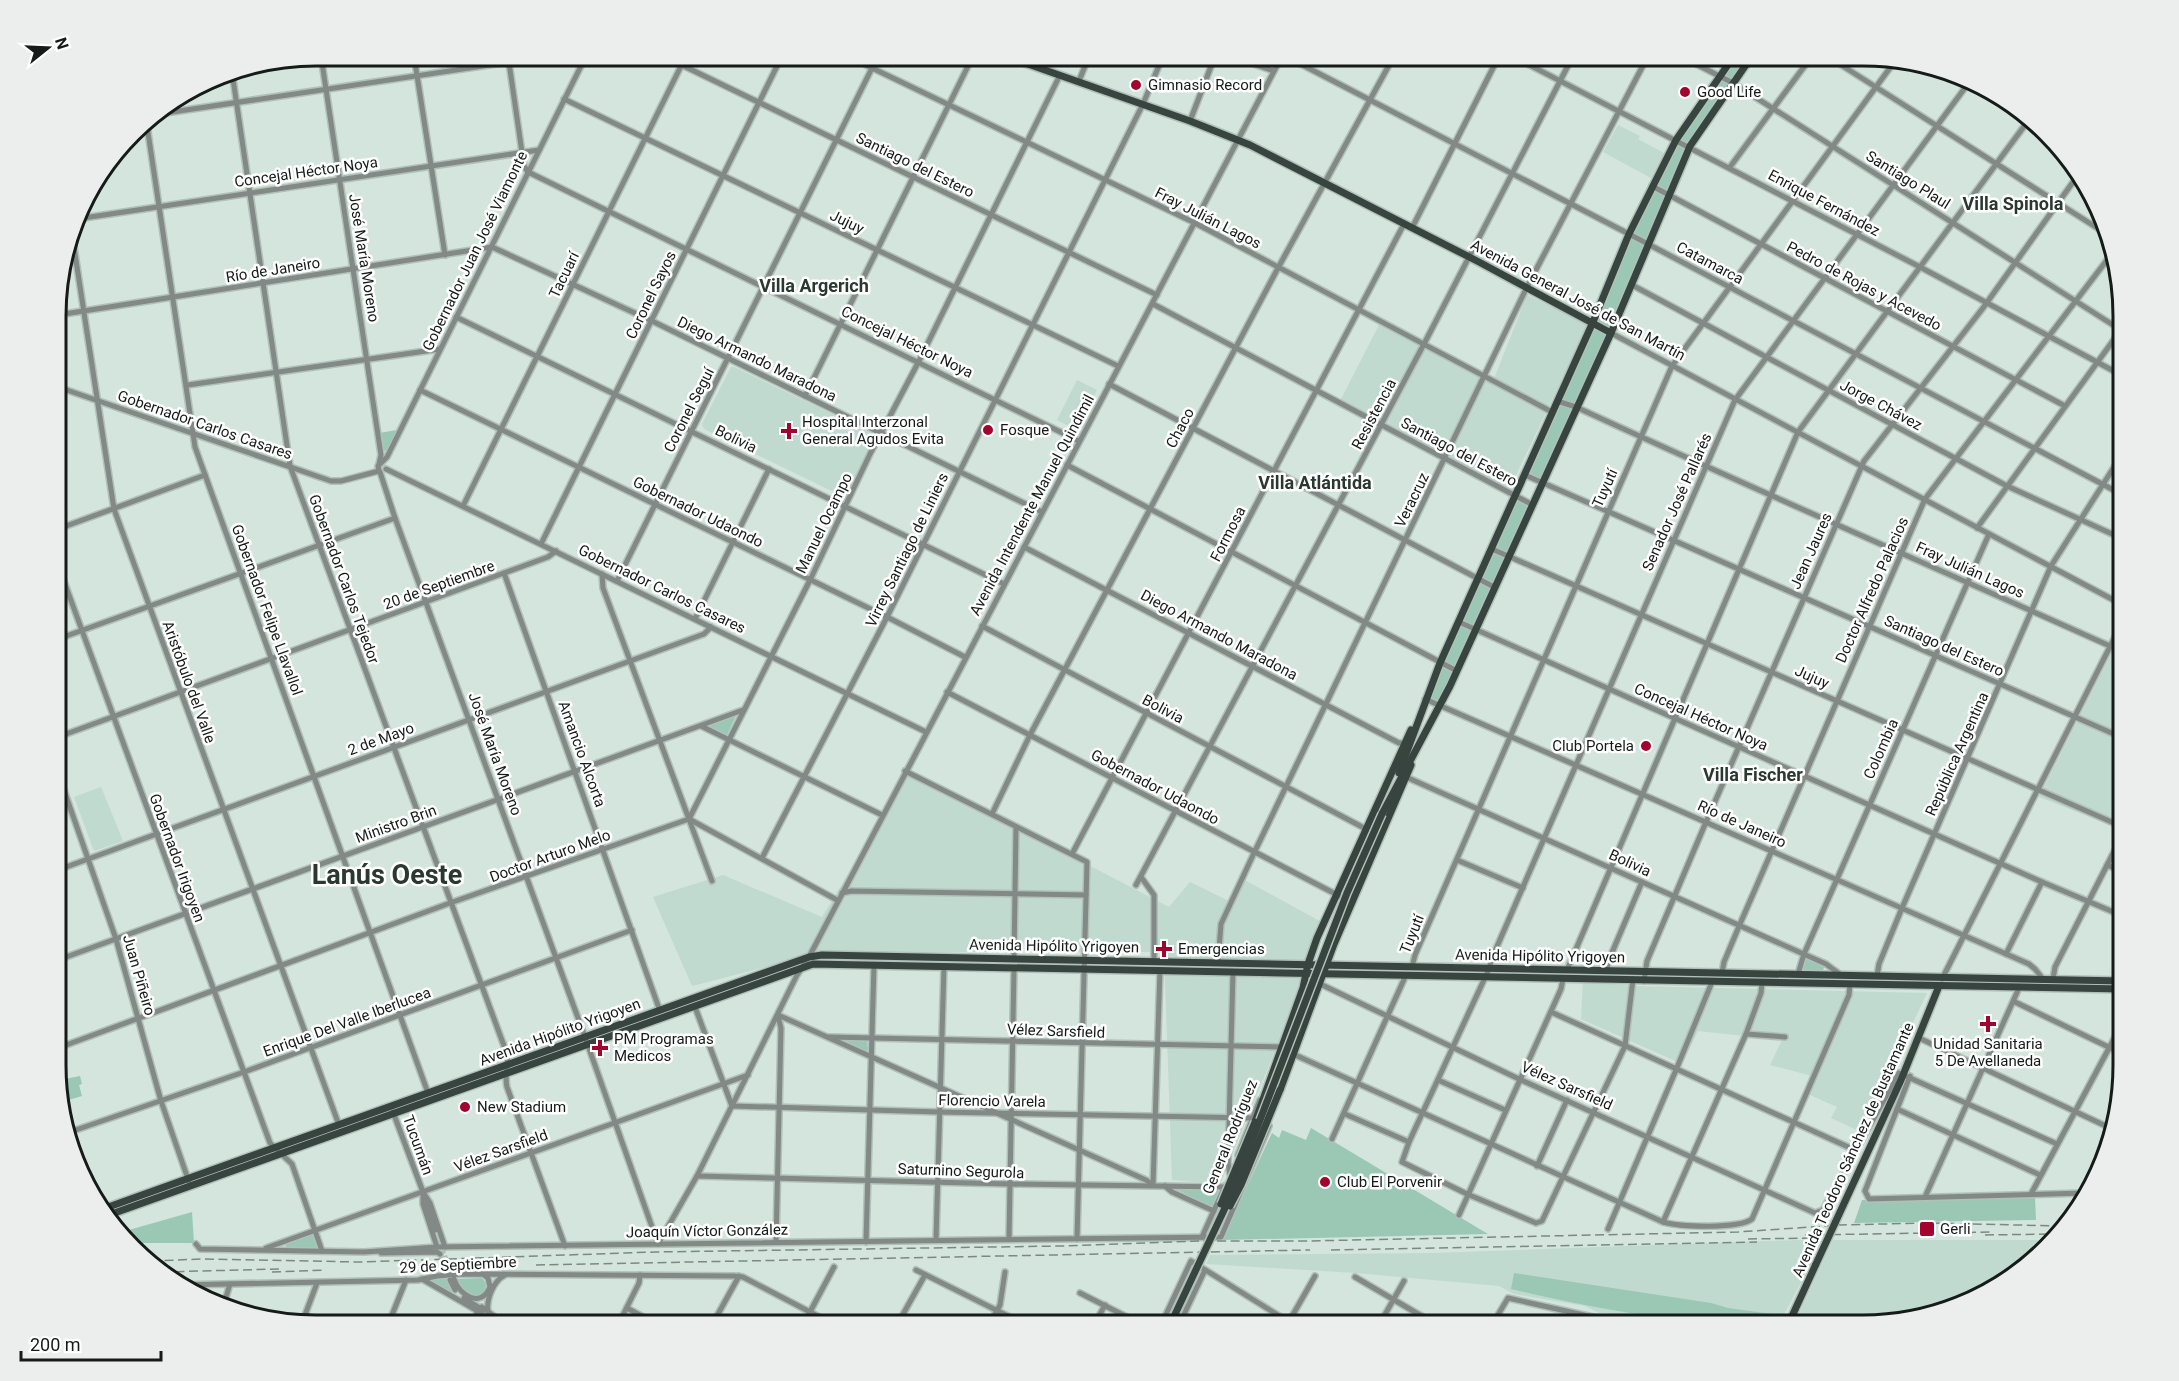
<svg xmlns="http://www.w3.org/2000/svg" width="2179" height="1381" viewBox="0 0 2179 1381" font-family="Roboto,sans-serif">
<style>
.built{fill:#c0dacf}
.green{fill:#9ac8b5}
.lines{fill:none;stroke-linecap:round;stroke-linejoin:round}
.minor-tunnel{stroke:#adbdb6;stroke-width:5;stroke-dasharray:5 2.5;stroke-linecap:butt}
.minor-casing{stroke:#b1c1ba;stroke-width:8}
.major-casing{stroke:#b1c1ba;stroke-width:10}
.minor{stroke:#828986;stroke-width:5}
.major{stroke:#37443f;stroke-width:7}
.rail{stroke:#7c8983;stroke-width:1.5;stroke-dasharray:9 4.5;stroke-linecap:butt}
.major-bridge-casing{stroke:#b1c1ba;stroke-width:10;stroke-linecap:butt}
.major-bridge{stroke:#37443f;stroke-width:7}
.poi-dot{fill:#a3042e;stroke:#fff;stroke-width:2}
.labels{text-anchor:middle;stroke-width:5;stroke-linejoin:round;paint-order:stroke}
.poi-label{font-size:15px;fill:#151b18;stroke:#fff;text-anchor:start}
.street-label{font-size:15px;fill:#151b18;stroke:#fff}
.quarter-label{font-size:18px;font-weight:bold;fill:#2a3832;stroke:#fff}
.town-label{font-size:27px;font-weight:bold;fill:#2a3832;stroke:#fff}
.rim{fill:none;stroke:#151b18;stroke-width:3}
</style>
<rect width="100%" height="100%" fill="#d3e5dd"/>
<g class="built">
<path d="M1618 125 1640 136 1638 139 1664 153 1651 178 1603 152Z"/>
<path d="M1527 295 1588 324 1510 488 1339 403 1379 325 1492 384Z"/>
<path d="M731 367H734L874 434 875 437 846 495 842 496 704 429 702 424Z"/>
<path d="M1077 380 1097 390 1078 427 1075 429 1057 420Z"/>
<path d="M2122 632H2123V830L2039 797Z"/>
<path d="M910 772 1169 907 1190 882 1233 903 1241 878 1327 925 1220 1184 1172 1180 1164 952H824L692 986 653 897 723 875 822 917Z"/>
<path d="M101 787 123 841 94 851 74 797Z"/>
<path d="M1583 981 1633 986 1927 993 1861 1132 1831 1118 1837 1107 1808 1094 1816 1077 1770 1065 1782 1040 1698 1031 1682 1064 1581 1019Z"/>
<path d="M1824 1239 1780 1322 1706 1323 1599 1313 1585 1306 1514 1294 1499 1286 1356 1273 1206 1264 1210 1255 1432 1253Z"/>
<path d="M1833 1240H2047L1993 1291 1880 1325H1794Z"/>
</g>
<g class="green">
<path d="M1734 56H1752L1690 146 1542 482 1525 475 1629 234 1676 140Z"/>
<path d="M397 430 387 450 384 451 382 449 379 433Z"/>
<path d="M1515 496 1531 504 1440 704 1425 699Z"/>
<path d="M736 716 727 735 708 726Z"/>
<path d="M1805 959 1825 966 1823 970H1804L1803 967Z"/>
<path d="M846 1039H867L868 1050 866 1051 845 1043Z"/>
<path d="M80 1076 82 1084 79 1085 82 1096 65 1101 60 1080Z"/>
<path d="M1311 1128 1488 1234 1222 1240 1272 1133 1279 1138 1282 1130 1306 1140Z"/>
<path d="M1174 1188 1219 1190 1220 1192 1212 1207Z"/>
<path d="M2035 1197 2036 1220 1854 1223 1862 1200Z"/>
<path d="M192 1212 194 1243H132L122 1232Z"/>
<path d="M314 1234 319 1249H287L285 1244Z"/>
<path d="M1514 1273 1711 1303 1728 1308 1779 1315 1775 1320C1686 1327 1597 1309 1511 1289Z"/>
<path d="M447 1277 457 1296 429 1279Z"/>
<path d="M482 1278 486 1283C486 1291 483 1294 475 1296L464 1290 457 1279Z"/>
</g>
<g class="lines">
<g class="minor-tunnel">
<path d="M439 1242 453 1277"/>
<path d="M441 1256 449 1278"/>
</g>
<defs>
<g id="minor">
<path d="M321 56 381 455 379 464"/>
<path d="M414 56 445 255"/>
<path d="M508 56 524 166 528 172"/>
<path d="M663 56 1157 295"/>
<path d="M847 56 1195 223 1552 412"/>
<path d="M1230 56 1274 71"/>
<path d="M1285 56 1629 234 2123 495"/>
<path d="M1512 56 1920 267 2123 376"/>
<path d="M1680 56 1733 83 2121 330"/>
<path d="M1827 56 2102 231"/>
<path d="M232 72 290 466 507 1054C509 1066 504 1076 507 1087L565 1246"/>
<path d="M1079 81 1089 56"/>
<path d="M564 99 1118 366"/>
<path d="M152 115 551 56"/>
<path d="M146 119 195 447 428 1093"/>
<path d="M1190 121 1215 56"/>
<path d="M1730 167 1812 56"/>
<path d="M528 172 1079 441"/>
<path d="M1652 186 2065 406"/>
<path d="M77 219 539 150"/>
<path d="M1412 228 1499 56"/>
<path d="M72 234 114 509 339 1125"/>
<path d="M492 247 652 321 1042 512"/>
<path d="M1632 285 2007 486 2123 539"/>
<path d="M1153 304 1531 504"/>
<path d="M58 315 492 247"/>
<path d="M456 317 1004 584"/>
<path d="M1611 333 2123 605"/>
<path d="M1109 384 1494 587"/>
<path d="M188 385 440 349"/>
<path d="M58 387 331 481H341L379 471"/>
<path d="M420 390 887 617 965 657"/>
<path d="M805 396 973 56"/>
<path d="M1557 401 1576 407C1753 489 1932 566 2110 646"/>
<path d="M1067 465 1457 671"/>
<path d="M386 469 926 732"/>
<path d="M379 471 378 466 387 457 586 56"/>
<path d="M380 472 395 518 585 1037 658 1244"/>
<path d="M1525 475 2123 738"/>
<path d="M463 506 686 56"/>
<path d="M1977 528 2123 327"/>
<path d="M58 529 205 475"/>
<path d="M541 544 782 56"/>
<path d="M1024 547 1399 743H1404"/>
<path d="M1492 549 2123 827"/>
<path d="M58 565 270 1143 292 1164 322 1251"/>
<path d="M504 573 660 1011"/>
<path d="M602 574 603 588 712 881"/>
<path d="M617 581 878 56"/>
<path d="M695 619 769 469"/>
<path d="M1459 622 2042 882 2123 916"/>
<path d="M982 626 1366 829"/>
<path d="M58 639 395 518"/>
<path d="M947 692 1351 902"/>
<path d="M1425 699 2029 964 2035 969 2043 979"/>
<path d="M701 726 882 815"/>
<path d="M58 737 504 573 548 557 556 551"/>
<path d="M905 771 1087 862 1077 1239"/>
<path d="M58 773 116 939 161 1101 189 1182"/>
<path d="M1406 777 1826 964 1841 975"/>
<path d="M992 814 1030 735 1278 268 1394 56"/>
<path d="M689 819 810 580 870 454 919 361 1060 75"/>
<path d="M1072 854 1404 224"/>
<path d="M762 858 887 617 1143 104 1163 56"/>
<path d="M1457 860 1523 888"/>
<path d="M2107 865 2123 872"/>
<path d="M58 870 704 634 711 627"/>
<path d="M1141 877 1154 895V962"/>
<path d="M1136 885 1424 344 1573 56"/>
<path d="M842 893 851 891 1086 895"/>
<path d="M2006 954 2042 882"/>
<path d="M1014 959 1016 827"/>
<path d="M58 960 743 710"/>
<path d="M1218 962 1221 924 1254 853 1527 287 1648 56"/>
<path d="M1412 967 1415 955 1672 366 1895 61"/>
<path d="M1567 970 1798 432 2028 121"/>
<path d="M1607 971 1608 962 1642 882"/>
<path d="M1722 973 1724 962 1740 924 1925 499 2110 256"/>
<path d="M1798 974 1804 954 1989 534"/>
<path d="M1877 976 1879 964 1902 908 2051 566 2123 453"/>
<path d="M1633 979 1625 1046 1542 1221 1536 1223 1467 1194 1402 1162 1409 1142 1489 969 1492 958 1735 400 1970 81"/>
<path d="M1942 979 2123 621"/>
<path d="M2053 979 2055 967 2123 834"/>
<path d="M1644 981 1647 961 1706 822 1864 461 1983 308 2078 175"/>
<path d="M1316 982 1519 1079 1815 1213 1823 1210 1899 1073 2057 1144"/>
<path d="M2015 1002 2123 1054"/>
<path d="M695 1007 732 1106"/>
<path d="M1551 1012 1857 1151"/>
<path d="M778 1015 1146 1180 1153 1185"/>
<path d="M1746 1034 1785 1037"/>
<path d="M829 1037 1282 1047"/>
<path d="M1919 1038 2108 1127"/>
<path d="M58 1048 450 903 689 819 837 900"/>
<path d="M1293 1054 1663 1222C1680 1227 1739 1229 1752 1219L1849 995 1850 984"/>
<path d="M1910 1076 1865 1191 1869 1199 2085 1193 2122 1089"/>
<path d="M1438 1080 1505 1110"/>
<path d="M732 1106 939 1112 1252 1118"/>
<path d="M1897 1109 2040 1175"/>
<path d="M393 1112 423 1192 430 1203 445 1247"/>
<path d="M1345 1114 1409 1142"/>
<path d="M70 1132 244 1072 632 930"/>
<path d="M1332 1139 1406 975"/>
<path d="M1238 1155 1260 1100"/>
<path d="M1537 1166 1567 1100"/>
<path d="M1230 1174 1228 1163 1233 972"/>
<path d="M697 1176 1009 1184 1224 1187"/>
<path d="M1153 1185 1160 970"/>
<path d="M1165 1186 1172 1192 1214 1211"/>
<path d="M423 1193V1204L437 1247"/>
<path d="M2031 1194 2123 1022"/>
<path d="M1925 1197 2019 988"/>
<path d="M425 1199 435 1230"/>
<path d="M1459 1215 1561 989 1563 979"/>
<path d="M1663 1222 1746 1034 1761 993 1762 983"/>
<path d="M1608 1229 1676 1070 1712 982"/>
<path d="M1202 1237 1225 1186"/>
<path d="M1009 1239 1014 968"/>
<path d="M936 1240 944 966"/>
<path d="M776 1242 781 1028 778 1016"/>
<path d="M866 1242 874 965"/>
<path d="M196 1244 200 1249 364 1252 437 1247 1221 1237 1269 1126"/>
<path d="M658 1244 697 1176 797 975 809 957 1282 56"/>
<path d="M266 1248 748 1075"/>
<path d="M381 1253 437 1252 440 1254"/>
<path d="M916 1270 1026 1325"/>
<path d="M1355 1277 1437 1325"/>
<path d="M422 1279 476 1310 478 1316 475 1325"/>
<path d="M454 1279C459 1295 481 1309 490 1287L488 1278 483 1274"/>
<path d="M450 1280 455 1290"/>
<path d="M178 1285 418 1280 437 1276 461 1274 734 1276 743 1277 835 1325"/>
<path d="M1080 1293 1143 1325"/>
<path d="M464 1298 480 1308 487 1325"/>
<path d="M223 1307 230 1284"/>
<path d="M482 1307 495 1317 510 1325"/>
<path d="M627 1308 658 1325"/>
<path d="M488 1312C486 1300 493 1281 505 1275"/>
<path d="M302 1323 317 1283"/>
<path d="M388 1325 406 1280"/>
<path d="M618 1325 639 1283 640 1275"/>
<path d="M712 1325 739 1276"/>
<path d="M803 1325 834 1267"/>
<path d="M897 1325 925 1275"/>
<path d="M989 1325 1000 1305 1005 1272"/>
<path d="M1094 1325 1105 1305"/>
<path d="M1161 1325 1191 1261 1294 1325"/>
<path d="M1179 1325 1205 1270"/>
<path d="M1287 1325 1315 1276"/>
<path d="M1379 1325 1404 1281"/>
<path d="M1492 1325 1508 1298 1593 1317 1661 1325"/>
</g>
<g id="major">
<path d="M1005 56 1190 121 1250 145 1479 262 1611 333"/>
<path d="M1399 773 1440 663 1593 322 1629 234 1676 140 1734 56"/>
<path d="M1382 814 1450 686 1611 333 1690 146 1752 56"/>
<path d="M1280 1090 1334 944 1411 765"/>
<path d="M1255 1122 1303 988 1308 964 1317 938 1411 730"/>
<path d="M100 1210 809 957 822 955 2123 981"/>
<path d="M106 1216 813 964 2123 989"/>
<path d="M1835 1223 1901 1080 1939 986"/>
<path d="M1788 1325 1816 1264"/>
</g>
</defs>
<use href="#minor" class="minor-casing"/>
<use href="#major" class="major-casing"/>
<use href="#minor" class="minor"/>
<use href="#major" class="major"/>
<g class="rail">
<path d="M1805 1235 1994 1232"/>
<path d="M1985 1235 2054 1234"/>
<path d="M1748 1239 1814 1238"/>
<path d="M1331 1250 1757 1242"/>
<path d="M151 1261 203 1259 359 1262 655 1252 1061 1246 1200 1241H1307L1738 1232 1840 1225 1927 1223 2062 1226"/>
<path d="M536 1265 1310 1250"/>
<path d="M162 1272 279 1269"/>
<path d="M272 1272 326 1270"/>
</g>
<defs>
<g id="major-bridge">
<path d="M1221 1204 1255 1122"/>
<path d="M1230 1206 1241 1185 1280 1090"/>
<path d="M1816 1264 1835 1223"/>
<path d="M1170 1325 1232 1193 1347 893 1382 814"/>
</g>
</defs>
<use href="#major-bridge" class="major-bridge-casing"/>
<use href="#major-bridge" class="major-bridge"/>
</g>
<g class="poi-dot">
<circle cx="1136" cy="85" r="6"/>
<circle cx="1685" cy="92" r="6"/>
<circle cx="988" cy="430" r="6"/>
<path d="M786 422h6v6h6v6h-6v6h-6v-6h-6v-6h6z"/>
<circle cx="1646" cy="746" r="6"/>
<path d="M1161 940h6v6h6v6h-6v6h-6v-6h-6v-6h6z"/>
<path d="M1985 1015h6v6h6v6h-6v6h-6v-6h-6v-6h6z"/>
<path d="M597 1039h6v6h6v6h-6v6h-6v-6h-6v-6h6z"/>
<circle cx="465" cy="1107" r="6"/>
<circle cx="1325" cy="1182" r="6"/>
<rect x="1919" y="1221" width="16" height="16" rx="3"/>
</g>
<g class="labels">
<g class="poi-label">
<text x="1148" y="90">Gimnasio Record</text>
<text x="1697" y="97">Good Life</text>
<text x="802" y="427">Hospital Interzonal<tspan x="802" dy="17">General Agudos Evita</tspan></text>
<text x="1000" y="435">Fosque</text>
<text x="1634" y="751" text-anchor="end">Club Portela</text>
<text x="1178" y="954">Emergencias</text>
<text x="614" y="1044">PM Programas<tspan x="614" dy="17">Medicos</tspan></text>
<text x="1988" y="1049" text-anchor="middle">Unidad Sanitaria<tspan x="1988" dy="17">5 De Avellaneda</tspan></text>
<text x="477" y="1112">New Stadium</text>
<text x="1337" y="1187">Club El Porvenir</text>
<text x="1940" y="1234">Gerli</text>
</g>
<g class="street-label">
<text transform="translate(915 165) rotate(26)" y="5">Santiago del Estero</text>
<text transform="translate(306 172) rotate(-8)" y="5">Concejal Héctor Noya</text>
<text transform="translate(1908 180) rotate(32)" y="5">Santiago Plaul</text>
<text transform="translate(1824 203) rotate(28)" y="5">Enrique Fernández</text>
<text transform="translate(1208 218) rotate(27)" y="5">Fray Julián Lagos</text>
<text transform="translate(847 222) rotate(26)" y="5">Jujuy</text>
<text transform="translate(475 251) rotate(-64)" y="5">Gobernador Juan José Viamonte</text>
<text transform="translate(364 258) rotate(81)" y="5">José María Moreno</text>
<text transform="translate(1710 263) rotate(28)" y="5">Catamarca</text>
<text transform="translate(273 270) rotate(-9)" y="5">Río de Janeiro</text>
<text transform="translate(564 275) rotate(-64)" y="5">Tacuarí</text>
<text transform="translate(1864 286) rotate(28)" y="5">Pedro de Rojas y Acevedo</text>
<text transform="translate(651 295) rotate(-64)" y="5">Coronel Sayos</text>
<text transform="translate(1578 300) rotate(28)" y="5">Avenida General José de San Martín</text>
<text transform="translate(907 342) rotate(26)" y="5">Concejal Héctor Noya</text>
<text transform="translate(757 359) rotate(26)" y="5">Diego Armando Maradona</text>
<text transform="translate(1881 405) rotate(28)" y="5">Jorge Chávez</text>
<text transform="translate(689 410) rotate(-63)" y="5">Coronel Seguí</text>
<text transform="translate(1374 414) rotate(-62)" y="5">Resistencia</text>
<text transform="translate(205 425) rotate(19)" y="5">Gobernador Carlos Casares</text>
<text transform="translate(1180 428) rotate(-62)" y="5">Chaco</text>
<text transform="translate(736 439) rotate(26)" y="5">Bolivia</text>
<text transform="translate(1459 452) rotate(28)" y="5">Santiago del Estero</text>
<text transform="translate(1605 488) rotate(-66)" y="5">Tuyutí</text>
<text transform="translate(1412 500) rotate(-64)" y="5">Veracruz</text>
<text transform="translate(1677 502) rotate(-66)" y="5">Senador José Pallarés</text>
<text transform="translate(1032 505) rotate(-62)" y="5">Avenida Intendente Manuel Quindimil</text>
<text transform="translate(698 512) rotate(26)" y="5">Gobernador Udaondo</text>
<text transform="translate(824 523) rotate(-64)" y="5">Manuel Ocampo</text>
<text transform="translate(1228 534) rotate(-63)" y="5">Formosa</text>
<text transform="translate(907 550) rotate(-64)" y="5">Virrey Santiago de Liniers</text>
<text transform="translate(1811 551) rotate(-66)" y="5">Jean Jaures</text>
<text transform="translate(1970 570) rotate(24)" y="5">Fray Julián Lagos</text>
<text transform="translate(344 579) rotate(70)" y="5">Gobernador Carlos Tejedor</text>
<text transform="translate(439 585) rotate(-20)" y="5">20 de Septiembre</text>
<text transform="translate(662 589) rotate(26)" y="5">Gobernador Carlos Casares</text>
<text transform="translate(1872 590) rotate(-66)" y="5">Doctor Alfredo Palacios</text>
<text transform="translate(267 610) rotate(70)" y="5">Gobernador Felipe Llavallol</text>
<text transform="translate(1219 635) rotate(28)" y="5">Diego Armando Maradona</text>
<text transform="translate(1944 646) rotate(24)" y="5">Santiago del Estero</text>
<text transform="translate(1812 677) rotate(24)" y="5">Jujuy</text>
<text transform="translate(189 682) rotate(70)" y="5">Aristóbulo del Valle</text>
<text transform="translate(1163 709) rotate(28)" y="5">Bolivia</text>
<text transform="translate(1701 717) rotate(24)" y="5">Concejal Héctor Noya</text>
<text transform="translate(381 739) rotate(-20)" y="5">2 de Mayo</text>
<text transform="translate(1881 749) rotate(-66)" y="5">Colombia</text>
<text transform="translate(495 754) rotate(70)" y="5">José María Moreno</text>
<text transform="translate(582 754) rotate(70)" y="5">Amancio Alcorta</text>
<text transform="translate(1957 754) rotate(-66)" y="5">República Argentina</text>
<text transform="translate(1155 787) rotate(28)" y="5">Gobernador Udaondo</text>
<text transform="translate(396 824) rotate(-20)" y="5">Ministro Brin</text>
<text transform="translate(1742 824) rotate(24)" y="5">Río de Janeiro</text>
<text transform="translate(550 856) rotate(-20)" y="5">Doctor Arturo Melo</text>
<text transform="translate(177 858) rotate(70)" y="5">Gobernador Irigoyen</text>
<text transform="translate(1630 863) rotate(25)" y="5">Bolivia</text>
<text transform="translate(1412 934) rotate(-68)" y="5">Tuyutí</text>
<text transform="translate(1054 946) rotate(1)" y="5">Avenida Hipólito Yrigoyen</text>
<text transform="translate(1540 956) rotate(1)" y="5">Avenida Hipólito Yrigoyen</text>
<text transform="translate(139 975) rotate(74)" y="5">Juan Piñeiro</text>
<text transform="translate(347 1022) rotate(-20)" y="5">Enrique Del Valle Iberlucea</text>
<text transform="translate(1056 1031) rotate(2)" y="5">Vélez Sarsfield</text>
<text transform="translate(560 1032) rotate(-20)" y="5">Avenida Hipólito Yrigoyen</text>
<text transform="translate(1567 1086) rotate(24)" y="5">Vélez Sarsfield</text>
<text transform="translate(992 1101) rotate(1)" y="5">Florencio Varela</text>
<text transform="translate(1230 1137) rotate(-68)" y="5">General Rodríguez</text>
<text transform="translate(418 1145) rotate(70)" y="5">Tucumán</text>
<text transform="translate(1853 1150) rotate(-66)" y="5">Avenida Teodoro Sánchez de Bustamante</text>
<text transform="translate(501 1151) rotate(-20)" y="5">Vélez Sarsfield</text>
<text transform="translate(961 1171) rotate(2)" y="5">Saturnino Segurola</text>
<text transform="translate(707 1231) rotate(-1)" y="5">Joaquín Víctor González</text>
<text transform="translate(458 1265) rotate(-3)" y="5">29 de Septiembre</text>
</g>
<g class="quarter-label">
<text x="2013" y="210">Villa Spinola</text>
<text x="814" y="292">Villa Argerich</text>
<text x="1315" y="489">Villa Atlántida</text>
<text x="1753" y="781">Villa Fischer</text>
</g>
<g class="town-label">
<text x="387" y="884">Lanús Oeste</text>
</g>
</g>
<path d="M0 0H2179V1381H0ZM316 66H1863A250 250 0 0 1 2113 316V1065A250 250 0 0 1 1863 1315H316A250 250 0 0 1 66 1065V316A250 250 0 0 1 316 66Z" fill="#eceded" fill-rule="evenodd"/>
<path class="rim" d="M316 66H1863A250 250 0 0 1 2113 316V1065A250 250 0 0 1 1863 1315H316A250 250 0 0 1 66 1065V316A250 250 0 0 1 316 66Z"/>
<g transform="translate(48 48) rotate(72)" stroke="#ffffff" stroke-width="4.5" paint-order="stroke">
<path d="M0-4.5L10 22L0 15L-10 22Z" fill="#151b18"/>
<text y="-9" font-size="16" font-weight="bold" text-anchor="middle" fill="#151b18">N</text>
</g>
<path d="M21 1351v9h140v-9" fill="none" stroke="#151b18" stroke-width="3"/>
<text x="30" y="1351" font-size="18" fill="#151b18" stroke="#ffffff" stroke-width="4.5" paint-order="stroke">200 m</text>
</svg>
